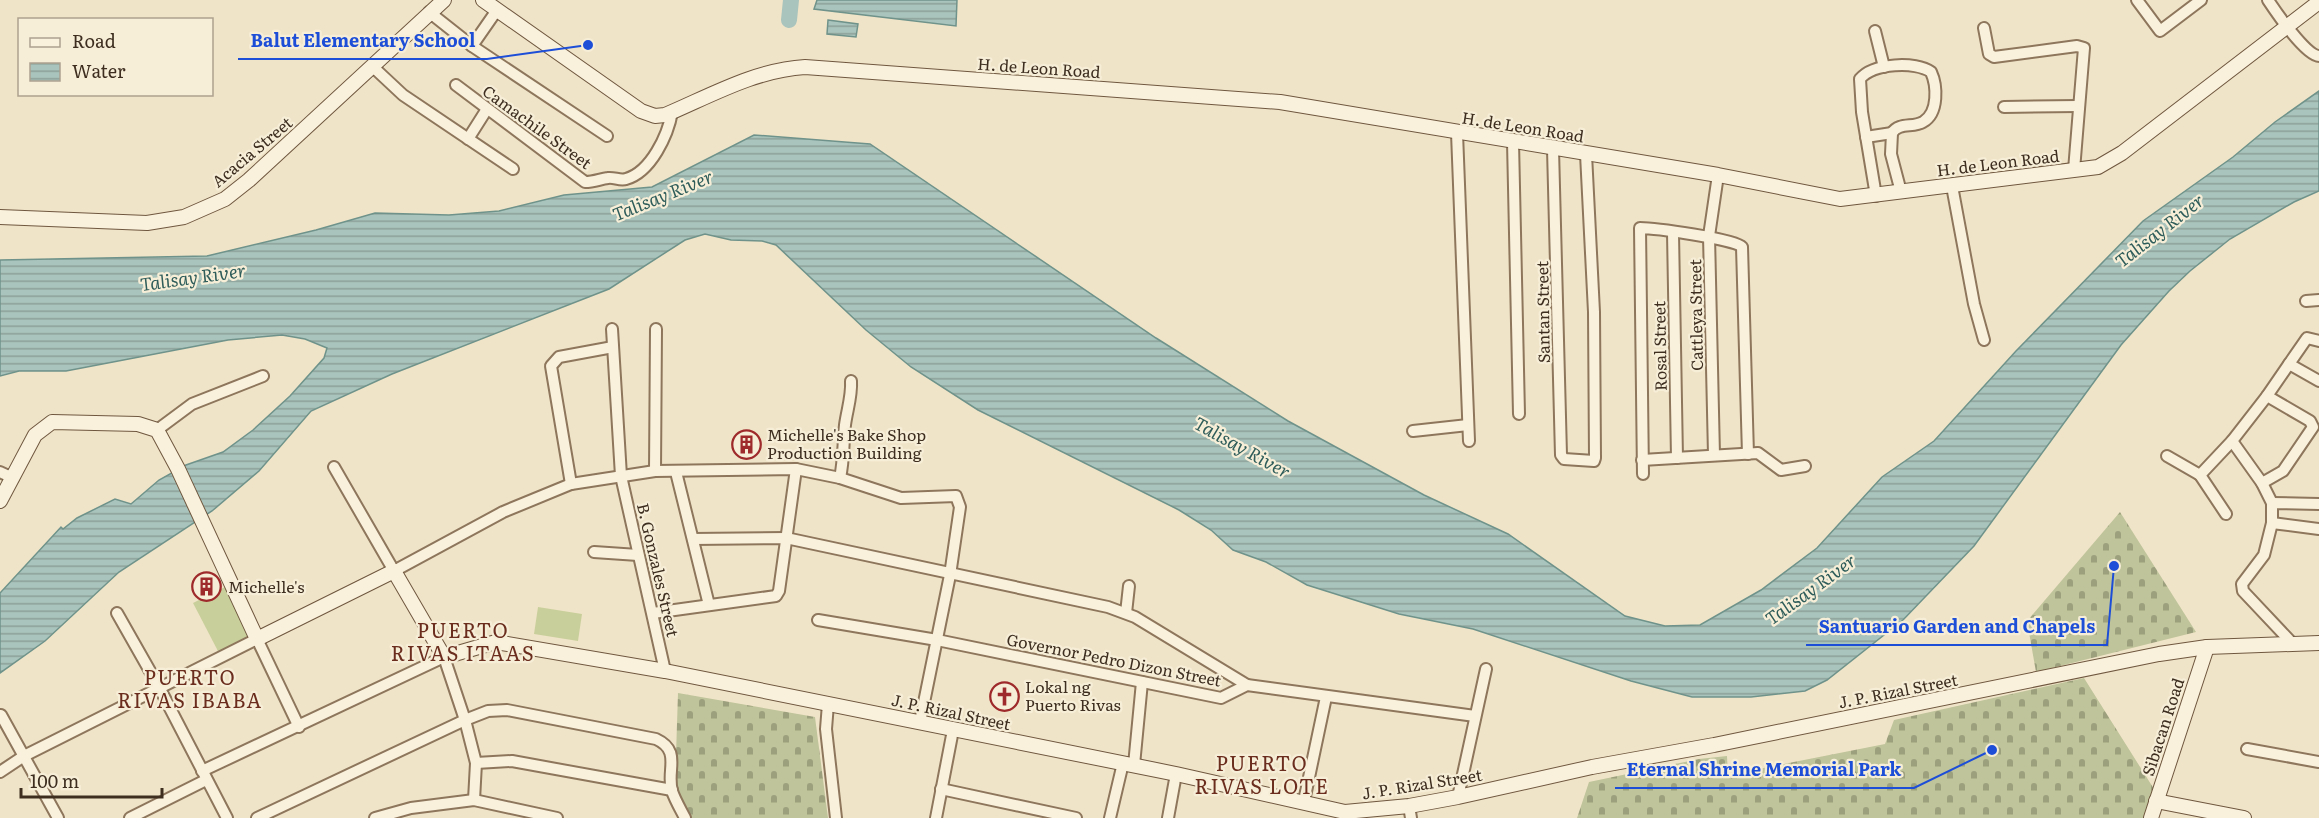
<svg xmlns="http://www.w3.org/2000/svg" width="2319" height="818" viewBox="0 0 2319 818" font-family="Literata,serif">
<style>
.green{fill:#c9cf9b}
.cemetery{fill:url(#cemetery-stones)}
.water{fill:url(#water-rules);stroke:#6f938a;stroke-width:1.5}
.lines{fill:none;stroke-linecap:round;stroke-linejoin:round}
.river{stroke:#a9c4bc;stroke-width:16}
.street-casing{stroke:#8d765c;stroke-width:14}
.secondary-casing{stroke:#6f573f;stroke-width:16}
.street{stroke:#faf1dc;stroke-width:10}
.secondary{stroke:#faf1dc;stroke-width:14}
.labels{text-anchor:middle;stroke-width:4.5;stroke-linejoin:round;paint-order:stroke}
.street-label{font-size:16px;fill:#3d2e20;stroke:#f7eed8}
.poi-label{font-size:16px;fill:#3d2e20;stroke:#f7eed8;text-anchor:start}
.water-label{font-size:18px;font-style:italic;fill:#2f5d5a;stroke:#f7eed8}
.quarter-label{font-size:20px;letter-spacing:1.5px;fill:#6b2e1e;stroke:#f7eed8}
.leader{fill:none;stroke:#1d4ed8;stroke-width:2}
.callout-dot{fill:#1d4ed8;stroke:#f7eed8;stroke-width:2}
.callout-label{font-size:18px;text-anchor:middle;font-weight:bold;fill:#1d4ed8;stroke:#f7eed8;stroke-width:4.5;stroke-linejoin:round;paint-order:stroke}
</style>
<defs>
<pattern id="cemetery-stones" width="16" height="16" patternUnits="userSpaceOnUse" patternTransform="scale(1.5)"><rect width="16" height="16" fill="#bfc49a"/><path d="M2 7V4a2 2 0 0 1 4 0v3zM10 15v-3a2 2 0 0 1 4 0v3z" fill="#9ca07d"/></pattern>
<pattern id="water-rules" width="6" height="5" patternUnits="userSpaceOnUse" patternTransform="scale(1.5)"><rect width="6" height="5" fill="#a9c4bc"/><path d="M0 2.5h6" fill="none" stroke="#8ba098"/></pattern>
</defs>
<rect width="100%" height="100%" fill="#f0e4c8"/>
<g class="green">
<path d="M227 586 253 639 220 655 193 603Z"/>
<path d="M538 607 582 614 578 641 534 634Z"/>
</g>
<g class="cemetery">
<path d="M2120 512 2196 632 2036 672 2027 621Z"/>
<path d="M2084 678 2154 789 2144 818H1577L1589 782 1699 759 1727 756 1728 775 1885 744 1894 720Z"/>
<path d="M678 693 815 717 828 818H690L675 786Z"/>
</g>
<g class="water">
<path d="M817 0H957L956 26 814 9Z"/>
<path d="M828 20 858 24 856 37 827 34Z"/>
<path d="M2319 91V191L2294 202 2230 239 2190 271 2169 291 2121 345 1974 546 1903 620 1827 680 1805 691 1751 697H1692L1631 681 1473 629 1399 614 1307 585 1266 562 1233 550 1211 530 1179 510 978 410 911 367 866 330 776 245 762 241 731 240 705 234 685 240 609 289 392 374 311 411 259 471 212 511 119 572 45 641 0 673V593L61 527 63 529 77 518 115 499 131 504 159 480 186 465 223 452 253 430 290 396 324 358 327 348 305 339 282 335 228 340 66 371H19L0 376V260L207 256 316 230 375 213 449 215 499 211 564 195 652 187 754 135 870 144 1156 338 1288 421 1424 495 1508 534 1625 616 1665 626 1700 625 1761 590 1817 548 1882 477 1934 441 2016 351 2143 221 2233 157 2275 122Z"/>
</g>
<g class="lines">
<path class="river" d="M789 20 791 0"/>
<defs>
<g id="street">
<path d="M2137 0 2160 31 2201 0"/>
<path d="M2268 0C2276 12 2306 56 2319 56"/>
<path d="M429 12 472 46 607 136"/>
<path d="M1984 28 1989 54 1994 57 2077 46 2084 48 2074 170"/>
<path d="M1875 31 1884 67"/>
<path d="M472 46 497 10"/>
<path d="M372 66 403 95 513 169"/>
<path d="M456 85 585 182C594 182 600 179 608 178 614 177 620 181 626 179 651 172 668 135 672 112"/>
<path d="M2004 107 2078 106"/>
<path d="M1457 133 1469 441"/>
<path d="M1866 137 1892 133"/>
<path d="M468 139 487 109"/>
<path d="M1513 142 1519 414"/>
<path d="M1553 149 1561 455 1564 459 1594 461 1595 458 1594 312 1586 154"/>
<path d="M1952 186 1974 304 1984 340"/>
<path d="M1876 196 1862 112 1860 79C1873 63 1916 61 1931 72 1937 85 1939 113 1923 122 1913 128 1899 122 1892 133L1891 154 1901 192"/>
<path d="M1673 233 1677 458"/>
<path d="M2306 301 2319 300"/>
<path d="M612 329 621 476 665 671"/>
<path d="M2289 364 2307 338 2319 341"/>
<path d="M2267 396 2289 364 2319 381"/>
<path d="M157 430 192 404 263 376"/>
<path d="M1413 431 1468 425"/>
<path d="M2232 441 2262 483 2272 503"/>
<path d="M1714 455 1709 236 1718 175"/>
<path d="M2167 456 2200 475"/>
<path d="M1642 460 1758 453 1781 470 1805 466"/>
<path d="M334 467 394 571 503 512 571 484 655 471 796 469 840 478 901 498 956 496 960 507 950 575 920 722"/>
<path d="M655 471 656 329"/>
<path d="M0 472 13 478"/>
<path d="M676 472 709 605"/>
<path d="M1643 474 1640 228C1654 228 1735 239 1742 247L1748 454"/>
<path d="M840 478C844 460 843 443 845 425 847 410 852 396 851 381"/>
<path d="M571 484 551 366 559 357 613 347"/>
<path d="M2226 514 2200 475 2232 441 2267 396 2310 421 2313 427 2283 471 2262 483"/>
<path d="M2272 523 2319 529"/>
<path d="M693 539 786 538 1108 607 1135 617 1247 685"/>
<path d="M594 552 638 555"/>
<path d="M117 613 159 687 227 818"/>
<path d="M653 613 776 596 779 591 796 469"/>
<path d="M1126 613 1129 586"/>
<path d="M818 620 937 640 1221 698 1247 685 1475 716"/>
<path d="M2292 643 2243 591 2242 584 2264 555 2272 523V503L2319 504"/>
<path d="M828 704 826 729 836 818"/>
<path d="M1 715 58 818"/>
<path d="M2247 749 2319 762"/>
<path d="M476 763 512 761 672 790"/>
<path d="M1134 765 1142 682"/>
<path d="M202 771 444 657 465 720 257 818"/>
<path d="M0 772 24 756 257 639 299 727"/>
<path d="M941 789 1076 818"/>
<path d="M1458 797 1486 669"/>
<path d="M474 800 476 763 465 720 488 711 507 710 656 739C682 751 666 770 672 791 675 800 681 810 685 818"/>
<path d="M1304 801 1326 697"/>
<path d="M1409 806 1411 818"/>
<path d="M130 818 206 780"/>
<path d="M375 818 411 808 474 800 557 818"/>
<path d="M936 818 953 730"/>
<path d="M1110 818 1123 763"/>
<path d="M1168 818 1176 774"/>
</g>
<g id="secondary">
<path d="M483 0 641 111 655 116 665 115C710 96 755 70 805 67L1280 102 1718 175 1840 199 2098 167 2122 153 2319 2"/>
<path d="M0 217 147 223 184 217 225 199 249 180 444 0"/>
<path d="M0 501 35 435 52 422 138 424 157 430 178 469 257 639 394 571 444 657 496 642 665 671 1176 774 1345 812 1409 806 1458 797 1592 767 1714 745 2159 654 2207 647 2319 643"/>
<path d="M2156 801 2244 818"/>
<path d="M2151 818 2207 647"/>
</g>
</defs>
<use href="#street" class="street-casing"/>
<use href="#secondary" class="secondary-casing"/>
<use href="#street" class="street"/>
<use href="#secondary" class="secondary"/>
</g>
<defs>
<symbol id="building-ring" viewBox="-11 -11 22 22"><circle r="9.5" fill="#f7eed8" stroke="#9e2a2b" stroke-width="1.5"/><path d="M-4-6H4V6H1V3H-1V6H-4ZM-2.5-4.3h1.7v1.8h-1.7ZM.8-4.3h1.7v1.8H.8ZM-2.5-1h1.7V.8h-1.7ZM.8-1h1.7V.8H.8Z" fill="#9e2a2b"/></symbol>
<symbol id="church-ring" viewBox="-11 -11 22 22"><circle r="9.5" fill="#f7eed8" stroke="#9e2a2b" stroke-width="1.5"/><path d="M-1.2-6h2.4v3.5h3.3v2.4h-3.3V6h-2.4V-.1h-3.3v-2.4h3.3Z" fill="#9e2a2b"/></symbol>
</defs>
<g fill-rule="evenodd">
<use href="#building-ring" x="730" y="428" width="33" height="33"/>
<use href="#building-ring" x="190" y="570" width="33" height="33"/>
<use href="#church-ring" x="988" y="680" width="33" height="33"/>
</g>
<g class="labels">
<g class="street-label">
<text transform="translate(1039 68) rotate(4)" y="6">H. de Leon Road</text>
<text transform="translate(537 127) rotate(36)" y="6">Camachile Street</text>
<text transform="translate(1523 127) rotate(9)" y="6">H. de Leon Road</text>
<text transform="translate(252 152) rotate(-40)" y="6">Acacia Street</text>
<text transform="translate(1998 163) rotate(-7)" y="6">H. de Leon Road</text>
<text transform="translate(1543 312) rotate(-91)" y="6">Santan Street</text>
<text transform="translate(1696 315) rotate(-91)" y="6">Cattleya Street</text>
<text transform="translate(1660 346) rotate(-91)" y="6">Rosal Street</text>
<text transform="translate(658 570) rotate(77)" y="6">B. Gonzales Street</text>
<text transform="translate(1114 660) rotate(11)" y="6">Governor Pedro Dizon Street</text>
<text transform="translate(1898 691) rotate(-11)" y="6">J. P. Rizal Street</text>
<text transform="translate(951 712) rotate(12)" y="6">J. P. Rizal Street</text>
<text transform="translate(2163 727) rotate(-72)" y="6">Sibacan Road</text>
<text transform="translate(1422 784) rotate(-9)" y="6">J. P. Rizal Street</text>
</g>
<g class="poi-label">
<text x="767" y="441">Michelle's Bake Shop<tspan x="767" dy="18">Production Building</tspan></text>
<text x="228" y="593">Michelle's</text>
<text x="1025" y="693">Lokal ng<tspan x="1025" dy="18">Puerto Rivas</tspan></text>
</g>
<g class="water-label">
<text transform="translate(663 196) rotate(-22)" y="6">Talisay River</text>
<text transform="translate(2160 231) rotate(-38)" y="6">Talisay River</text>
<text transform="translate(193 278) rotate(-8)" y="6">Talisay River</text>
<text transform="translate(1242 448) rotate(29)" y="6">Talisay River</text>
<text transform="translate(1811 590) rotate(-36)" y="6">Talisay River</text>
</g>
<g class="quarter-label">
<text x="463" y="638">PUERTO<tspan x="463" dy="23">RIVAS ITAAS</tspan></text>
<text x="190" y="685">PUERTO<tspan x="190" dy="23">RIVAS IBABA</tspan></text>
<text x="1262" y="771">PUERTO<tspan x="1262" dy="23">RIVAS LOTE</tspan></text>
</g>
</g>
<path class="leader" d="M588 45L487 59H238M2114 566L2107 645H1806M1992 750L1914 788H1615"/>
<g class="callout-dot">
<circle cx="588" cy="45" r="6"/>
<circle cx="2114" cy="566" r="6"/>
<circle cx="1992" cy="750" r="6"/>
</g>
<g class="callout-label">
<text x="363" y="47">Balut Elementary School</text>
<text x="1957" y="633">Santuario Garden and Chapels</text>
<text x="1764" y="776">Eternal Shrine Memorial Park</text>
</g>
<rect x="18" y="18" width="195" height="78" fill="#f7eed8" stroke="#ada18e" stroke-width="1.5"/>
<rect x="30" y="38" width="30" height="9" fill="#faf1dc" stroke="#ada18e" stroke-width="1.5"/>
<text x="72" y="48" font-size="18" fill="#3d2e20">Road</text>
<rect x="30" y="63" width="30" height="18" fill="url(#water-rules)" stroke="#ada18e" stroke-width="1.5"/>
<text x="72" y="78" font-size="18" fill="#3d2e20">Water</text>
<path d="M21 788v9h141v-9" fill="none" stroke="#3d2e20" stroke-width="3"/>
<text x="30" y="788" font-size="18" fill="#3d2e20" stroke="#f7eed8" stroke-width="4.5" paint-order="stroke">100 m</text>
</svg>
